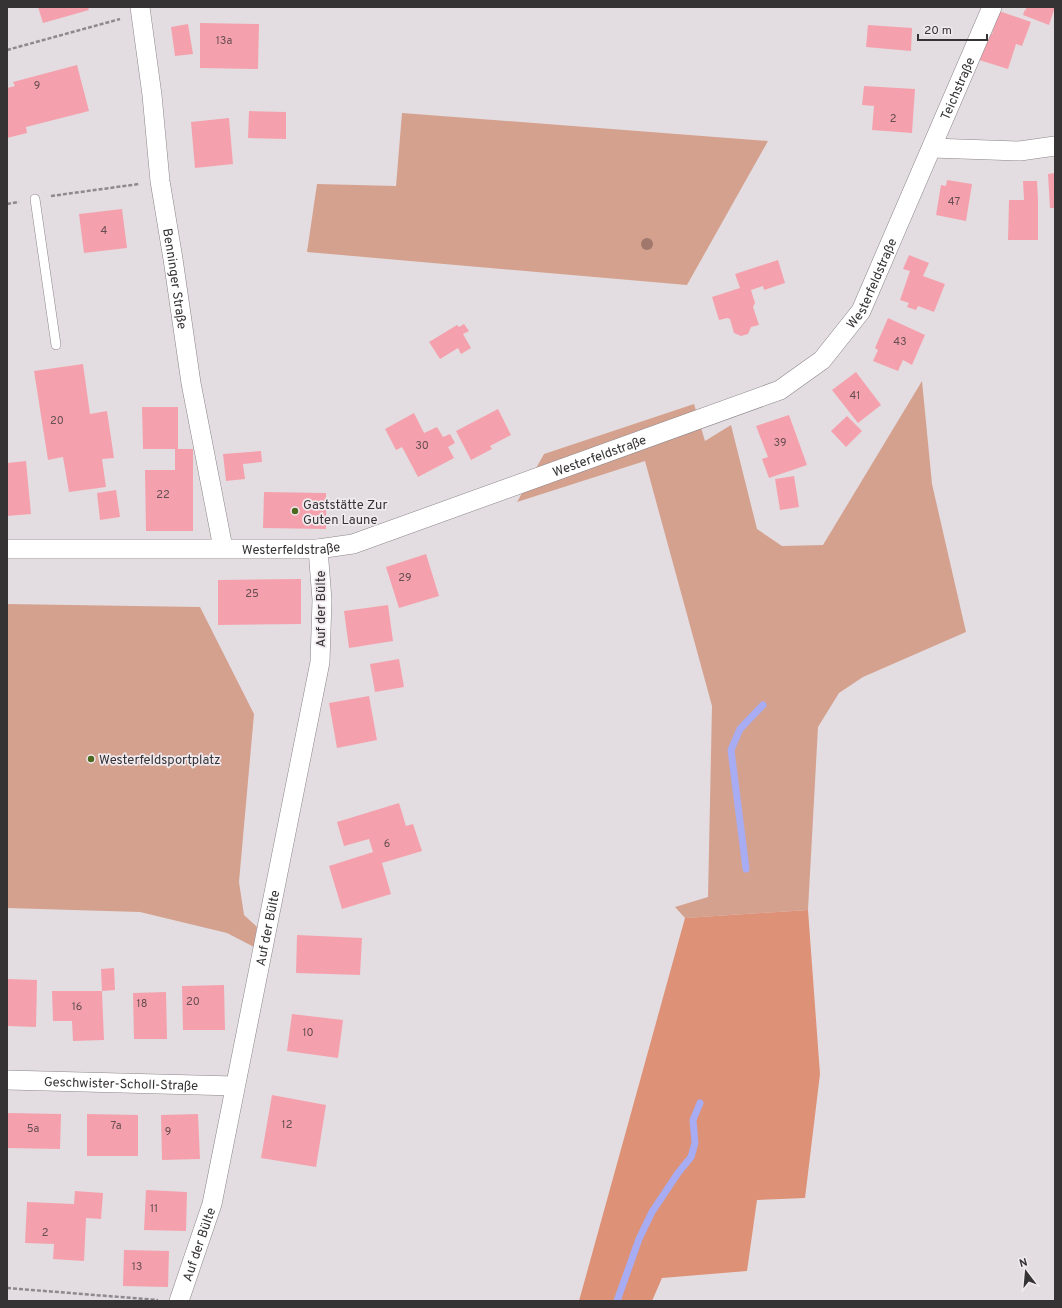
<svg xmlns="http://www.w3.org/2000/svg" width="1062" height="1308" viewBox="0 0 1062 1308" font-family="Overpass,sans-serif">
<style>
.green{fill:#d5a18f}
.forest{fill:#dd9177}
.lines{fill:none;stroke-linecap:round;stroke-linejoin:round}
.stream{stroke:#a8acf2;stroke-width:7}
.building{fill:#f5a1ad}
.service-casing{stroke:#8b8589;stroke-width:10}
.minor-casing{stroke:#8b8589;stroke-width:20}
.path{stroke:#8d898c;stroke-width:2.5;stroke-dasharray:4 2;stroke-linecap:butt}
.service{stroke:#fff;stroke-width:9}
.minor{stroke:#fff;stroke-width:19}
.tree{fill:#a1796c}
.poi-dot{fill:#4b6a20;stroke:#f0eaee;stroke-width:1.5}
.labels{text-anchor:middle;stroke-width:3.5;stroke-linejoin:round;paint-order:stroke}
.number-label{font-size:11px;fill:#664e53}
.street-label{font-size:13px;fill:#363335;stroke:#f0eaee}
.poi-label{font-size:13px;fill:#363335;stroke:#f0eaee;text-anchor:start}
</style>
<rect width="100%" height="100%" fill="#e3dde1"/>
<g class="green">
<path d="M402 113 768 141 687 285 307 252 317 184 396 186Z"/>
<path d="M922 381 932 484 966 632 863 677 839 693 818 727 808 910 685 918 675 907 708 897 712 706 645 461 517 502 544 454 694 404 705 441 731 425 757 529 782 546 823 545Z"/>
<path d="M7 604 200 607 254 714 239 882 244 915 257 927 254 947 227 933 140 912 7 908Z"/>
</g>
<path class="forest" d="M808 910 820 1074 805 1198 757 1200 747 1271 662 1278 652 1301H579L685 918Z"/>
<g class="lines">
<g class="stream">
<path d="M746 869 731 750 740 729 763 705"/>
<path d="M617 1301 639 1239 652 1212 678 1173 691 1157 695 1143 693 1120 700 1103"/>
</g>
</g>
<g class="building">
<path d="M38 7H88L89 10 43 23Z"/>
<path d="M1026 7H1055L1049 25 1023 15 1025 9 1026 12Z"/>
<path d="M999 11 1031 22 1022 46 1016 44 1008 69 976 59 985 32 992 34Z"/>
<path d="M200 23 259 24 258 69 200 68Z"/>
<path d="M188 24 193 54 175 56 171 27Z"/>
<path d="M868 25 912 28 911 51 866 47Z"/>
<path d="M77 65 89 111 26 127 27 133 7 138V88L15 86 13 82Z"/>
<path d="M864 86 915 89 912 133 872 130 874 106 862 105Z"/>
<path d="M249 111 286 112V139L248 138Z"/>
<path d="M229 118 233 164 195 168 191 122Z"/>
<path d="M1055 173V208H1050L1048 174Z"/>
<path d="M947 180 972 184 966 221 936 215 941 185 946 186Z"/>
<path d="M1023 181H1037L1038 200V240H1008L1009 200H1024Z"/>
<path d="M122 209 127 248 84 253 79 214Z"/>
<path d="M909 255 929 263 923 276 945 284 934 312 918 306 916 310 907 307 909 303 900 300 910 271 903 269Z"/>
<path d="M778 260 785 283 764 290 763 286 751 290 755 303 753 307 759 325 751 327 748 334 741 336 734 333 730 319 727 318 719 320 712 297 740 288 735 274Z"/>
<path d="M888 318 925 335 912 365 903 360 898 371 873 361 878 350 875 348Z"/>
<path d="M464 324 469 331 463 334 471 348 461 354 458 348 440 359 429 342 457 325 459 327Z"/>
<path d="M83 364 90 414 107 411 114 458 102 459 106 487 69 492 63 457 48 460 34 371Z"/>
<path d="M856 372 881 405 858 423 832 390Z"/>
<path d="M142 407H178V449H193V531H146L145 470H175V449H143Z"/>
<path d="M498 409 511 435 490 446 492 449 471 460 456 431Z"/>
<path d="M414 413 424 433 437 427 443 437 450 434 455 443 448 447 454 458 418 477 402 447 396 450 385 429Z"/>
<path d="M789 415 807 465 769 478 762 459 768 457 756 426Z"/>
<path d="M847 416 862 431 846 447 831 431Z"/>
<path d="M261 451 262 462 243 464 245 479 226 481 223 454Z"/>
<path d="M26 461 31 514 7 516V463Z"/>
<path d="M794 476 799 507 780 510 775 479Z"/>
<path d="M116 490 120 517 100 520 97 493Z"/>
<path d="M264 492 326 493V529L263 528Z"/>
<path d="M426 554 439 596 399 608 386 567Z"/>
<path d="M301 579V624L218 625V580Z"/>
<path d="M388 605 393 641 349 648 344 611Z"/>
<path d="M399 659 404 687 375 692 370 664Z"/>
<path d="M369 696 377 740 337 748 329 703Z"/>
<path d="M399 803 406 826 413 824 422 851 382 863 391 894 342 909 329 866 373 852 369 839 344 846 337 822Z"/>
<path d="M297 935 362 938 360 975 296 973Z"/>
<path d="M114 968 115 990 102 991 104 1040 73 1041 72 1021H53L52 991H102L101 969Z"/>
<path d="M7 979 37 980 36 1027 7 1026Z"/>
<path d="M224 985 225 1030H183L182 986Z"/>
<path d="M166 992 167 1039H134L133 993Z"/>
<path d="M292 1014 343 1020 338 1058 287 1051Z"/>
<path d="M272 1095 326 1105 316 1167 261 1158Z"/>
<path d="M7 1113 61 1114 60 1149 7 1148Z"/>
<path d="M87 1114 138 1115V1156H87Z"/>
<path d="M198 1114 200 1159 162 1160 161 1115Z"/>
<path d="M146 1190 187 1192 186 1231 144 1230Z"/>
<path d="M75 1191 103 1193 101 1219 86 1218 84 1261 53 1259 54 1244 25 1243 27 1202 74 1204Z"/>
<path d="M124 1250 169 1251 168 1287 123 1286Z"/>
</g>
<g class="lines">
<defs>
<path id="service" d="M35 199 56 345"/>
<g id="minor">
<path id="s1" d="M140 7 152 95 160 181 173 259 191 383 223 548"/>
<path d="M932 148 1020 151 1055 146"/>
<path id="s2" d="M7 549H318L353 544 780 390 822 360 861 311 992 7"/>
<path id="s3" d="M7 1080 235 1086"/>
<path id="s4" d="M179 1301 212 1204 320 662 322 600 318 549"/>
</g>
</defs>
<use href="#service" class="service-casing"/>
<use href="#minor" class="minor-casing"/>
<g class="path">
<path d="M7 50 120 19"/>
<path d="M51 196 139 184"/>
<path d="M7 204 19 202"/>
<path d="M7 1288 158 1300"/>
</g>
<use href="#service" class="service"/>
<use href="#minor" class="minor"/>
</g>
<circle class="tree" cx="647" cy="244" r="6"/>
<g class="poi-dot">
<circle cx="295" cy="511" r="4"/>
<circle cx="91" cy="759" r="4"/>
</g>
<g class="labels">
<g class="number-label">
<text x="224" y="44">13a</text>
<text x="37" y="89">9</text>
<text x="893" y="122">2</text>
<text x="954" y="205">47</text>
<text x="104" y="234">4</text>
<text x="900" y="345">43</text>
<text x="855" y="399">41</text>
<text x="57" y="424">20</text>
<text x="780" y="446">39</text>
<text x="422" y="449">30</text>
<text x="163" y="498">22</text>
<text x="405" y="581">29</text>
<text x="252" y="597">25</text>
<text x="387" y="847">6</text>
<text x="193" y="1005">20</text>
<text x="142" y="1007">18</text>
<text x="77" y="1010">16</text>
<text x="308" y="1036">10</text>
<text x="287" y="1128">12</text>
<text x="116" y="1129">7a</text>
<text x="33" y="1132">5a</text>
<text x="168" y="1135">9</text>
<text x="154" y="1212">11</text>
<text x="45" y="1236">2</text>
<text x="137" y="1270">13</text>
</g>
<g class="street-label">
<text dy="5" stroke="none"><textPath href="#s2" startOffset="1157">Teichstraße</textPath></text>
<text dy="5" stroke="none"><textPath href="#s1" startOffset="274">Benninger Straße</textPath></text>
<text dy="5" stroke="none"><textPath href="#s2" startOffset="944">Westerfeldstraße</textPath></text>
<text dy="5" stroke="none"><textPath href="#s2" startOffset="608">Westerfeldstraße</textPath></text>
<text dy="5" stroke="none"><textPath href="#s2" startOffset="284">Westerfeldstraße</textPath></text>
<text transform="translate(320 609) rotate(-90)" y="5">Auf der Bülte</text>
<text dy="5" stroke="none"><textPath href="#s4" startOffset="384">Auf der Bülte</textPath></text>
<text dy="5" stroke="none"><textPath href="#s3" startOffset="114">Geschwister-Scholl-Straße</textPath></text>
<text dy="5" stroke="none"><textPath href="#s4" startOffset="60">Auf der Bülte</textPath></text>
</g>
<g class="poi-label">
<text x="303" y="509">Gaststätte Zur<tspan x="303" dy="15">Guten Laune</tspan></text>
<text x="99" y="764">Westerfeldsportplatz</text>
</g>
</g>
<rect width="1062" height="1308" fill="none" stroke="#363335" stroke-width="16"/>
<g transform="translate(1026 1272) rotate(344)" stroke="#f0eaee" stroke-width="3" paint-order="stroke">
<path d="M0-3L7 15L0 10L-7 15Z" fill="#363335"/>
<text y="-6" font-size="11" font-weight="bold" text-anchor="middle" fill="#363335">N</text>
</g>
<path d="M918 34v6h69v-6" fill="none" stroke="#363335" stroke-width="2"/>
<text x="924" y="34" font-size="12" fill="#363335" stroke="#f0eaee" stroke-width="3" paint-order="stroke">20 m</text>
</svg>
